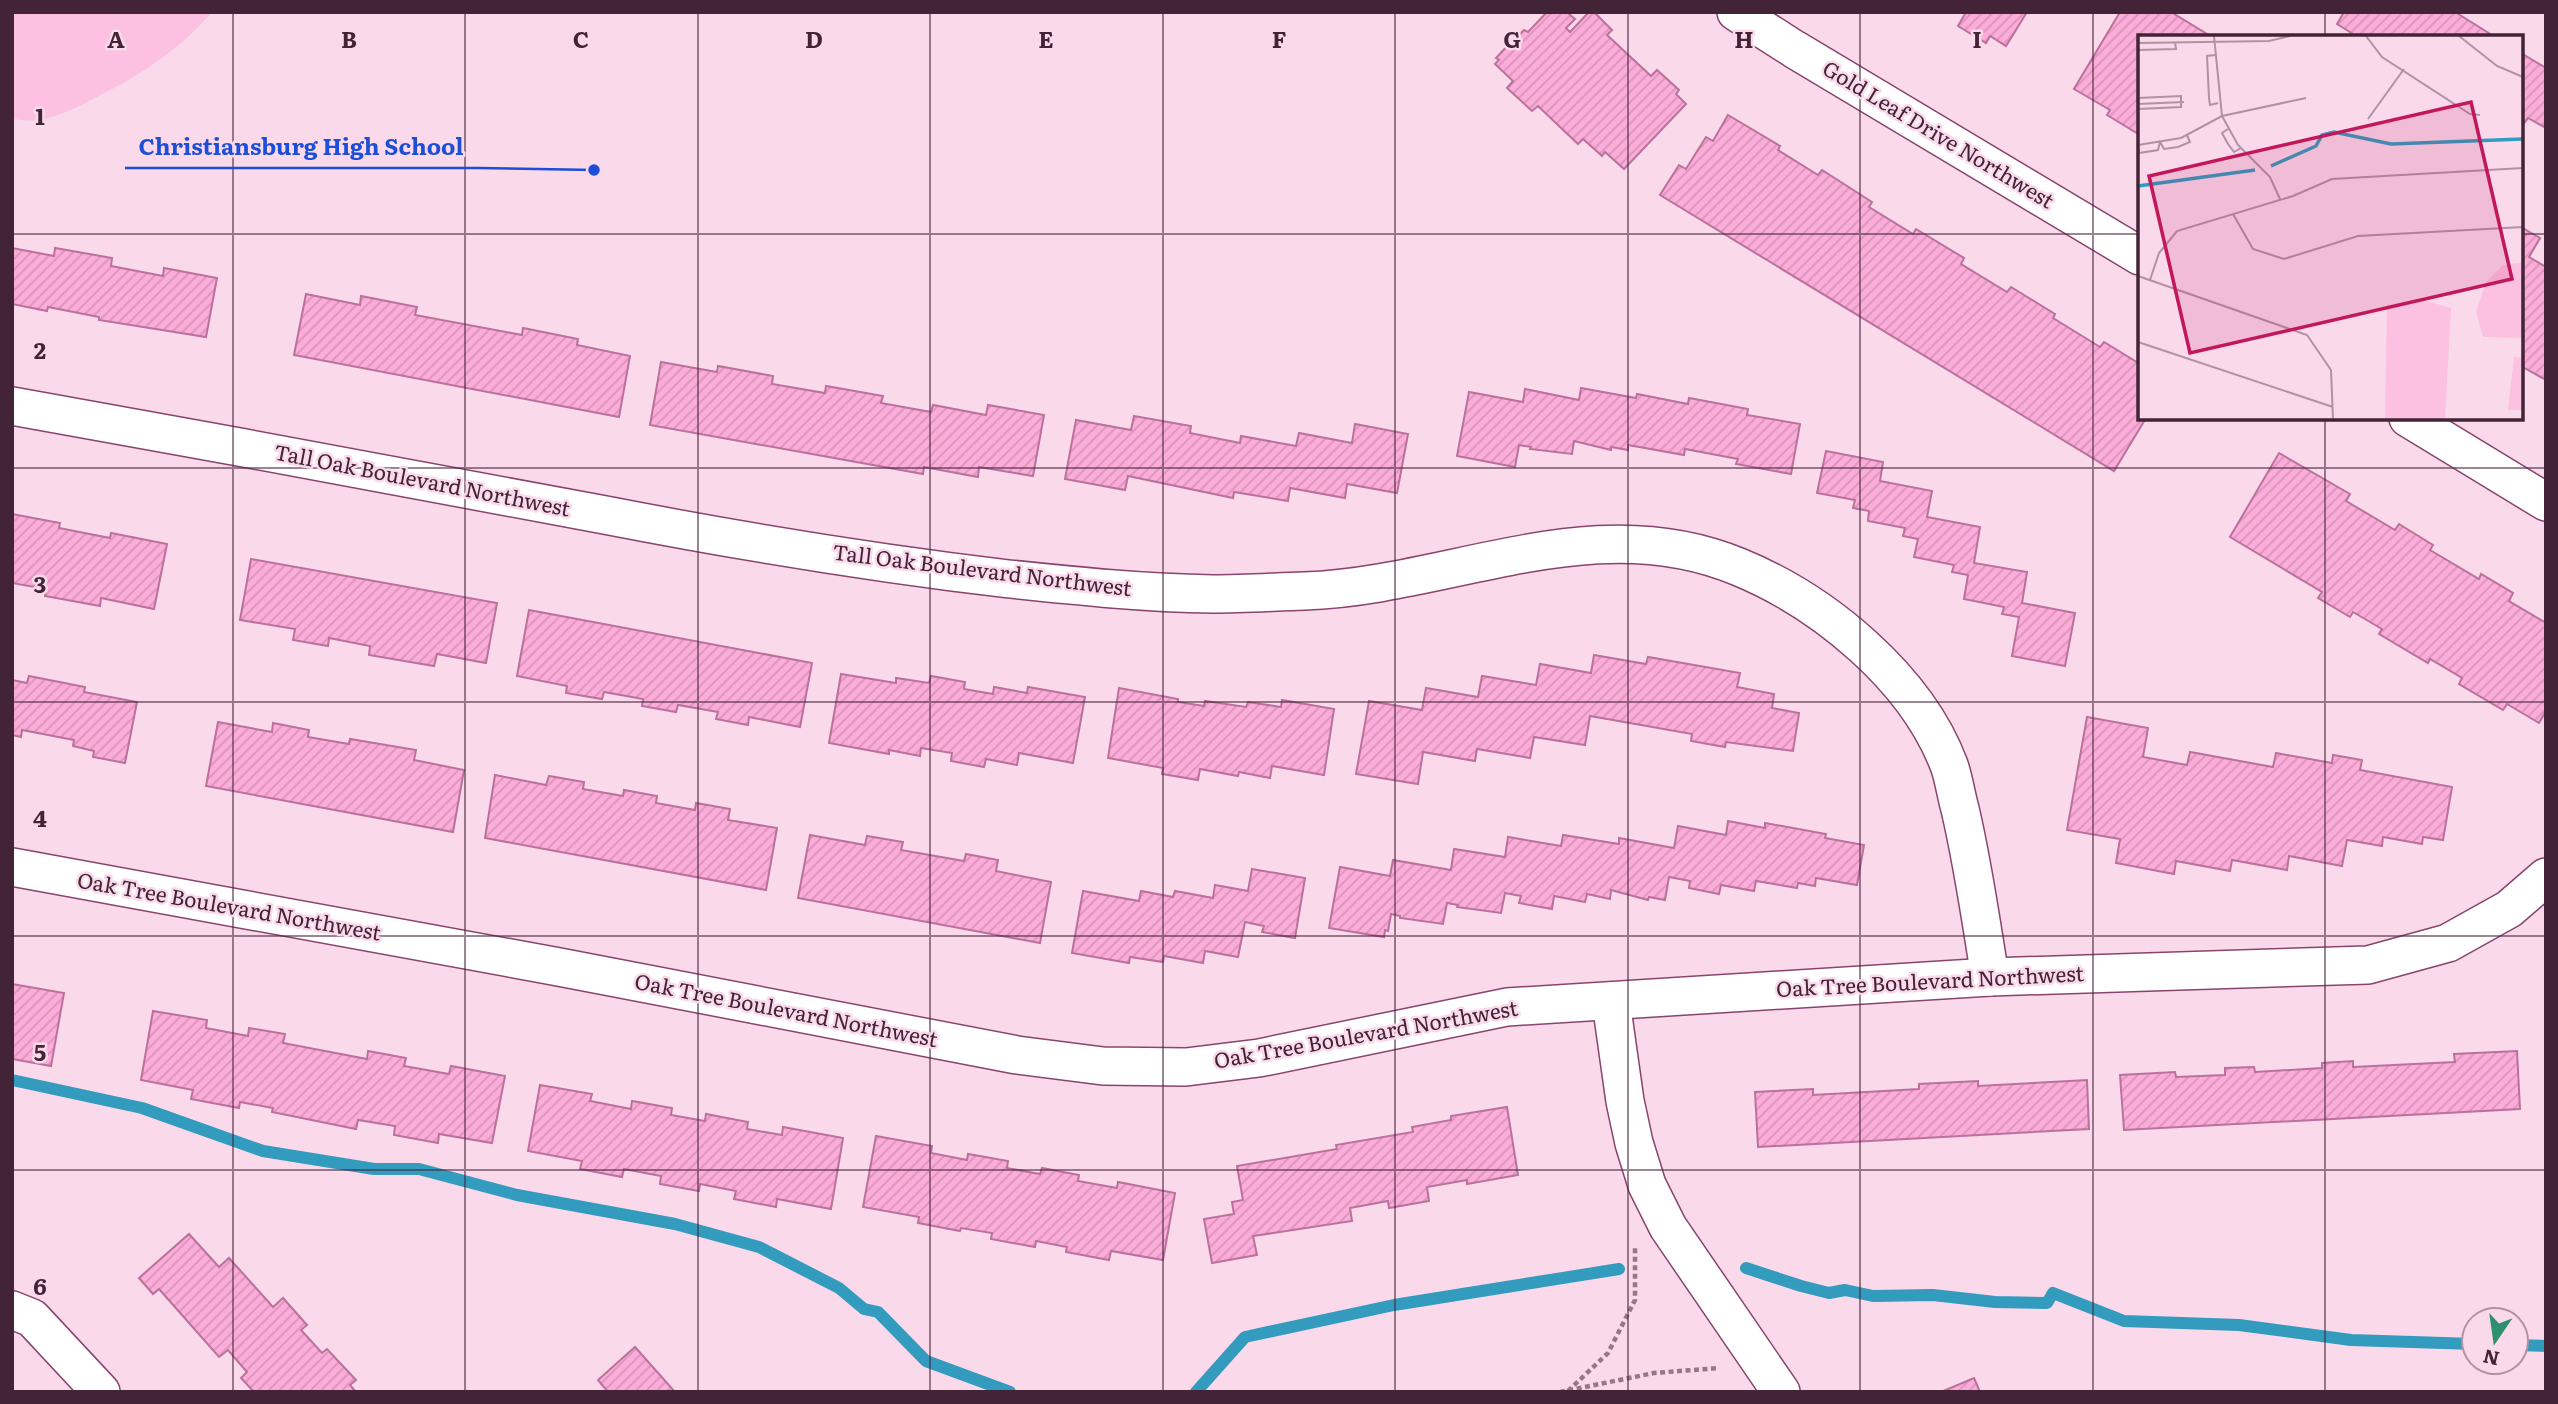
<svg xmlns="http://www.w3.org/2000/svg" width="2558" height="1404" viewBox="0 0 2558 1404" font-family="Literata,serif">
<style>
.grass{fill:#fcc0e1}
.lines{fill:none;stroke-linecap:round;stroke-linejoin:round}
.stream{stroke:#329bbe;stroke-width:12}
.building{fill:url(#building-hatch);stroke:#bb719c;stroke-width:2}
.street-casing{stroke:#89446e;stroke-width:40}
.path{stroke:#967688;stroke-width:4.5;stroke-dasharray:5 3.5;stroke-linecap:butt}
.street{stroke:#fff;stroke-width:37}
.grid{fill:none;stroke:#432436;stroke-width:2;stroke-opacity:0.55}
.labels{text-anchor:middle;stroke-width:5;stroke-linejoin:round;paint-order:stroke}
.street-label{font-size:21px;fill:#432436;stroke:#fad9eb}
.inset-river{fill:none;stroke:#329bbe;stroke-width:3.5}
.inset-road{fill:none;stroke:#b191a3;stroke-width:2}
.view{fill:#c2185b;fill-opacity:0.15;stroke:#c2185b;stroke-width:3.5}
.inset-edge{fill:none;stroke:#432436;stroke-width:3.5}
.grid-label{font-size:23px;text-anchor:middle;font-weight:bold;fill:#432436;stroke:#fad9eb;stroke-width:5;stroke-linejoin:round;paint-order:stroke}
.leader{fill:none;stroke:#1d4ed8;stroke-width:2.5}
.callout-dot{fill:#1d4ed8;stroke:#fad9eb;stroke-width:2.5}
.callout-label{font-size:23px;text-anchor:middle;font-weight:bold;fill:#1d4ed8;stroke:#fad9eb;stroke-width:5;stroke-linejoin:round;paint-order:stroke}
</style>
<defs>
<pattern id="building-hatch" width="6" height="6" patternUnits="userSpaceOnUse" patternTransform="scale(1.75)"><rect width="6" height="6" fill="#fbacd9"/><path d="M-1 1l2-2M0 6l6-6M5 7l2-2" fill="none" stroke="#d894bb"/></pattern>
</defs>
<rect width="100%" height="100%" fill="#fad9eb"/>
<path class="grass" d="M12 12H212C179 50 139 76 95 98 78 107 58 117 39 120 30 121 21 120 12 119Z"/>
<g class="lines">
<g class="stream">
<path d="M12 1080 142 1108 263 1151 374 1169H419L517 1195 675 1224 759 1247 839 1288 864 1309 878 1312 926 1361 1010 1392"/>
<path d="M1746 1268 1801 1286 1829 1293 1845 1290 1873 1296 1933 1295 1995 1302 2047 1303 2053 1293 2124 1321 2239 1325 2351 1340 2474 1344"/>
<path d="M2516 1345 2546 1346"/>
<path d="M1196 1392 1245 1337 1394 1305 1619 1269"/>
</g>
</g>
<g class="building">
<path d="M1547 12H1567L1575 19 1566 28 1570 32 1589 12H1594L1612 30 1607 35 1651 76 1657 70 1679 90 1676 94 1686 104 1624 169 1605 152 1602 156 1583 139 1578 144 1538 106 1532 111 1507 88 1513 81 1495 64 1499 60 1496 58 1508 45 1512 50 1517 44 1513 41 1524 30 1528 32Z"/>
<path d="M1962 12H2027L2006 46 1990 36 1986 43 1958 26 1965 14Z"/>
<path d="M2120 12H2171L2212 37H2140V135L2107 115 2110 110 2074 89Z"/>
<path d="M2344 12H2455L2495 37H2358L2337 24Z"/>
<path d="M2521 53 2546 68V128L2528 118 2523 125 2521 123Z"/>
<path d="M1728 115 1780 146 1778 150 1818 175 1822 170 1872 202 1869 207 1913 234 1916 229 1964 258 1961 264 2007 292 2011 287 2055 314 2053 318 2100 347 2104 342 2140 364V418H2146L2114 471 1660 195 1679 165 1686 169 1706 137 1713 141Z"/>
<path d="M2521 227 2540 238 2529 257 2546 267V380L2521 366Z"/>
<path d="M12 248 54 256 55 248 112 258 111 266 163 276 164 268 217 278 206 337 99 320V317L48 307 47 311 12 304Z"/>
<path d="M306 294 360 305 361 296 417 307 415 315 522 335 523 328 578 339 577 345 630 356 619 417 294 355Z"/>
<path d="M661 362 717 372 718 366 773 376 772 384 825 393 826 386 883 396 881 403 931 412 933 405 986 415 988 405 1044 415 1033 476 979 467 978 477 924 467 923 474 650 425Z"/>
<path d="M1581 388 1636 398 1637 394 1688 404 1689 398 1748 409 1747 415 1800 424 1791 474 1736 464 1738 459 1685 449 1684 455 1628 445V450L1611 447V450L1574 441 1572 454 1530 449 1531 447 1519 445 1515 467 1457 456 1469 392 1523 402 1525 389 1579 400Z"/>
<path d="M1134 416 1191 426 1190 433 1240 443 1241 436 1296 446 1299 433 1352 443 1355 424 1408 434 1397 493 1347 484 1345 498 1290 488 1288 501 1234 492 1233 498 1128 476 1125 490 1065 479 1076 420 1131 430Z"/>
<path d="M1826 451 1883 462 1880 481 1932 491 1927 517 1980 527 1974 563 2027 572 2022 603 2075 613 2065 666 2012 656 2019 617 2002 614 2004 607 1964 599 1968 575 1952 572 1954 565 1914 557 1918 539 1903 536 1905 528 1868 521 1869 511 1853 508 1855 500 1817 493Z"/>
<path d="M2279 453 2350 494 2346 501 2395 530 2399 524 2433 545 2430 550 2479 579 2481 574 2513 593 2509 601 2546 623V711L2539 723 2507 704 2503 710 2459 684 2462 678 2430 659 2428 663 2379 634 2382 629 2353 612 2350 617 2318 598 2322 592 2230 537Z"/>
<path d="M12 514 60 523 59 528 110 538 111 533 167 544 154 609 101 598 100 606 45 596 46 589 12 583Z"/>
<path d="M251 559 497 603 486 663 437 654 434 666 369 655 370 646 329 638 328 646 293 640 295 629 240 620Z"/>
<path d="M529 610 812 663 800 727 749 717 748 725 716 719 718 712 678 705 676 712 642 706 643 699 604 692 602 699 566 693 567 686 517 676Z"/>
<path d="M1594 655 1646 664 1648 657 1740 673 1737 687 1774 694 1772 708 1799 713 1793 751 1726 742 1725 747 1691 741 1692 734 1590 716 1585 745 1534 737 1530 758 1477 749 1475 761 1423 752 1418 784 1356 774 1369 701 1422 710 1426 688 1478 697 1482 676 1536 685 1540 664 1591 673Z"/>
<path d="M841 674 896 683V678L929 683 931 676 965 682 964 689 993 694 994 687 1027 693 1028 687 1085 697 1073 763 1019 753 1017 765 986 759 984 767 951 761 952 753 921 748 920 756 889 750V754L829 743Z"/>
<path d="M29 676 85 687 84 692 137 702 125 763 93 757 94 751 73 746 74 740 22 730 21 737 12 735V680L27 683Z"/>
<path d="M1119 688 1178 699V702L1204 706 1205 701 1246 707 1248 702 1281 707 1282 700 1334 709 1324 775 1272 766 1270 778 1239 772 1238 776 1200 769 1198 780 1162 774 1163 768 1108 758Z"/>
<path d="M2087 717 2148 728 2143 757 2187 765 2190 752 2273 767 2276 753 2332 763 2333 755 2362 760 2360 770 2452 787 2443 840 2423 837 2422 844 2383 837 2382 846 2347 840 2342 866 2289 856 2287 870 2232 860 2230 871 2176 861 2174 874 2116 863 2120 839 2067 830Z"/>
<path d="M218 722 272 732 273 723 309 730 308 737 349 744 350 739 416 750 414 760 464 770 453 832 206 786Z"/>
<path d="M495 775 546 785 549 776 584 782 583 789 623 796 624 790 657 796 656 803 695 810 696 803 730 809 728 820 777 828 766 890 485 838Z"/>
<path d="M1728 821 1765 828V823L1826 834 1825 838 1864 845 1857 885 1816 878 1815 886 1798 883 1797 888 1756 881 1754 891 1721 885 1719 894 1689 888 1690 881 1669 877 1665 900 1649 897 1648 900 1611 890 1610 899 1587 894 1585 902 1554 896 1552 909 1519 903 1521 896 1505 893 1501 913 1457 907 1458 905 1447 903 1443 924 1400 918V916L1391 914 1388 931 1385 930 1384 937 1329 928 1340 867 1390 876 1393 860 1451 870 1454 849 1505 857 1508 837 1561 846 1563 835 1619 844V838L1674 848 1678 826 1726 835Z"/>
<path d="M810 835 865 845 867 836 903 842 901 850 964 861 966 854 998 860 996 871 1051 882 1040 943 798 898Z"/>
<path d="M1252 869 1305 878 1295 938 1262 932 1264 926 1245 922 1238 957 1205 951 1203 963 1164 956 1163 962 1130 957 1129 963 1072 953 1083 891 1139 901 1141 891 1173 897 1175 891 1213 898 1215 885 1248 891Z"/>
<path d="M12 984 64 993 51 1066 12 1059Z"/>
<path d="M153 1011 207 1020 206 1028 248 1036 249 1028 285 1034 283 1043 367 1059 368 1051 406 1058 404 1066 449 1074 451 1066 505 1076 492 1143 439 1134 438 1143 394 1135 395 1126 358 1120 356 1129 272 1112 273 1108 240 1102 239 1108 191 1099 193 1090 141 1080Z"/>
<path d="M2517 1051 2520 1109 2124 1130 2120 1075 2175 1072 2176 1077 2225 1075V1068L2254 1067 2255 1072 2322 1068V1063L2353 1061V1067L2455 1062 2454 1054Z"/>
<path d="M2087 1080 2089 1129 1758 1147 1755 1092 1813 1089V1095L1919 1089V1084L1978 1081V1086Z"/>
<path d="M540 1085 592 1094 590 1101 631 1109 632 1101 672 1108 671 1115 705 1121 706 1114 748 1122 747 1129 782 1135 783 1127 843 1138 831 1209 777 1199 776 1207 734 1199 736 1191 700 1184 699 1191 660 1184 661 1176 624 1169 622 1177 580 1169 582 1161 528 1151Z"/>
<path d="M1507 1107 1518 1175 1467 1184V1180L1427 1187 1429 1201 1389 1208 1388 1201 1350 1208 1352 1221 1253 1236 1257 1255 1212 1263 1204 1219 1234 1214 1232 1202 1243 1200 1237 1166 1337 1149 1336 1145 1413 1132 1412 1127 1451 1120V1116Z"/>
<path d="M876 1136 932 1146 931 1153 967 1160 968 1154 1008 1161 1007 1168 1040 1174 1042 1168 1079 1175 1078 1181 1117 1188 1118 1182 1175 1193 1163 1260 1111 1251 1109 1260 1066 1252 1067 1247 1036 1241 1035 1247 991 1239 992 1233 961 1228 960 1231 918 1223 919 1217 863 1207Z"/>
<path d="M189 1234 219 1267 229 1258 273 1307 283 1298 307 1325 301 1330 322 1353 327 1349 356 1380 350 1385 356 1392H254L241 1378 247 1372 228 1350 219 1357 159 1289 153 1294 139 1278Z"/>
<path d="M635 1347 675 1392H608L598 1380Z"/>
<path d="M1974 1378 1980 1392H1941Z"/>
</g>
<g class="lines">
<defs>
<g id="street">
<path d="M1736 12 1794 49 2140 256"/>
<path d="M12 406C210 441 407 478 605 515 739 541 873 563 1009 579 1076 586 1144 593 1213 594 1243 594 1273 592 1304 591 1451 586 1593 506 1739 567 1824 602 1916 678 1949 765 1954 779 1956 795 1960 809 1973 864 1981 921 1990 977"/>
<path d="M2408 418 2546 502"/>
<path d="M12 867 559 967 1017 1055 1103 1066 1186 1067 1259 1058 1507 1007 1990 977 2368 965 2448 943 2509 909 2546 877"/>
<path d="M1611 1002 1625 1101 1634 1143 1647 1185 1668 1227 1781 1392"/>
<path d="M12 1310 32 1318 101 1392"/>
</g>
</defs>
<use href="#street" class="street-casing"/>
<g class="path">
<path d="M1568 1391 1608 1353 1635 1300V1248"/>
<path d="M1560 1392 1654 1373 1719 1368"/>
</g>
<use href="#street" class="street"/>
</g>
<path class="grid" d="M233 12V1392M465 12V1392M698 12V1392M930 12V1392M1163 12V1392M1395 12V1392M1628 12V1392M1860 12V1392M2093 12V1392M2325 12V37M12 234H2140M2521 234H2546M2325 418V1392M12 468H2546M12 702H2546M12 936H2546M12 1170H2546"/>
<g class="labels">
<g class="street-label">
<text transform="translate(1938 135) rotate(31)" y="7">Gold Leaf Drive Northwest</text>
<text transform="translate(422 481) rotate(11)" y="7">Tall Oak Boulevard Northwest</text>
<text transform="translate(982 571) rotate(7)" y="7">Tall Oak Boulevard Northwest</text>
<text transform="translate(229 907) rotate(10)" y="7">Oak Tree Boulevard Northwest</text>
<text transform="translate(1930 982) rotate(-3)" y="7">Oak Tree Boulevard Northwest</text>
<text transform="translate(786 1011) rotate(11)" y="7">Oak Tree Boulevard Northwest</text>
<text transform="translate(1366 1035) rotate(-10)" y="7">Oak Tree Boulevard Northwest</text>
</g>
</g>
<g transform="translate(2138 35)">
<rect width="385" height="385" fill="#fad9eb"/>
<path d="M385 227V303L345 302 338 277 348 247 365 230ZM281 264 313 273 307 384H247L249 270ZM376 322 385 323V375H370Z" fill="#fcc0e1"/>
<path class="inset-river" d="M133 131 178 111 184 100 196 97 253 109 385 104M0 151 117 135"/>
<path class="inset-road" d="M76 1 84 81 100 110 132 142 142 164M228 1 244 22 332 79 342 80M321 1 359 31 385 42M0 8 131 6 152 1M0 15 38 14 37 7M77 20 69 21 71 63 72 70 80 68M0 63 43 61V72L0 74M0 69 46 67M230 84 266 34M90 94 84 98 90 109 96 117 103 113M0 110 43 103 84 81 168 63M0 110 1 118 20 115 22 107 26 114 40 112 52 107 49 100M95 179 115 214 146 224 220 201 385 192M0 241 169 300 193 335 195 384M12 245 21 218 39 196 155 161 194 144 385 133M0 307 195 372"/>
<path class="view" d="M333 67 374 244 52 318 11 141Z"/>
<rect width="385" height="385" class="inset-edge"/>
</g>
<g class="grid-label">
<text x="116" y="48">A</text>
<text x="349" y="48">B</text>
<text x="581" y="48">C</text>
<text x="814" y="48">D</text>
<text x="1046" y="48">E</text>
<text x="1279" y="48">F</text>
<text x="1512" y="48">G</text>
<text x="1744" y="48">H</text>
<text x="1977" y="48">I</text>
<text x="40" y="125">1</text>
<text x="40" y="359">2</text>
<text x="40" y="593">3</text>
<text x="40" y="827">4</text>
<text x="40" y="1061">5</text>
<text x="40" y="1295">6</text>
</g>
<path class="leader" d="M594 170L478 168H125"/>
<circle class="callout-dot" cx="594" cy="170" r="7"/>
<g class="callout-label">
<text x="301" y="155">Christiansburg High School</text>
</g>
<rect width="2558" height="1404" fill="none" stroke="#432436" stroke-width="28"/>
<g transform="translate(2495 1341) rotate(193)"><circle r="33" fill="#fad9eb" stroke="#b191a3" stroke-width="2"/>
<path d="M0-5L12 26L0 18L-12 26Z" fill="#2d916d"/>
<text y="-10" font-size="19" font-weight="bold" text-anchor="middle" fill="#432436">N</text>
</g>
</svg>
